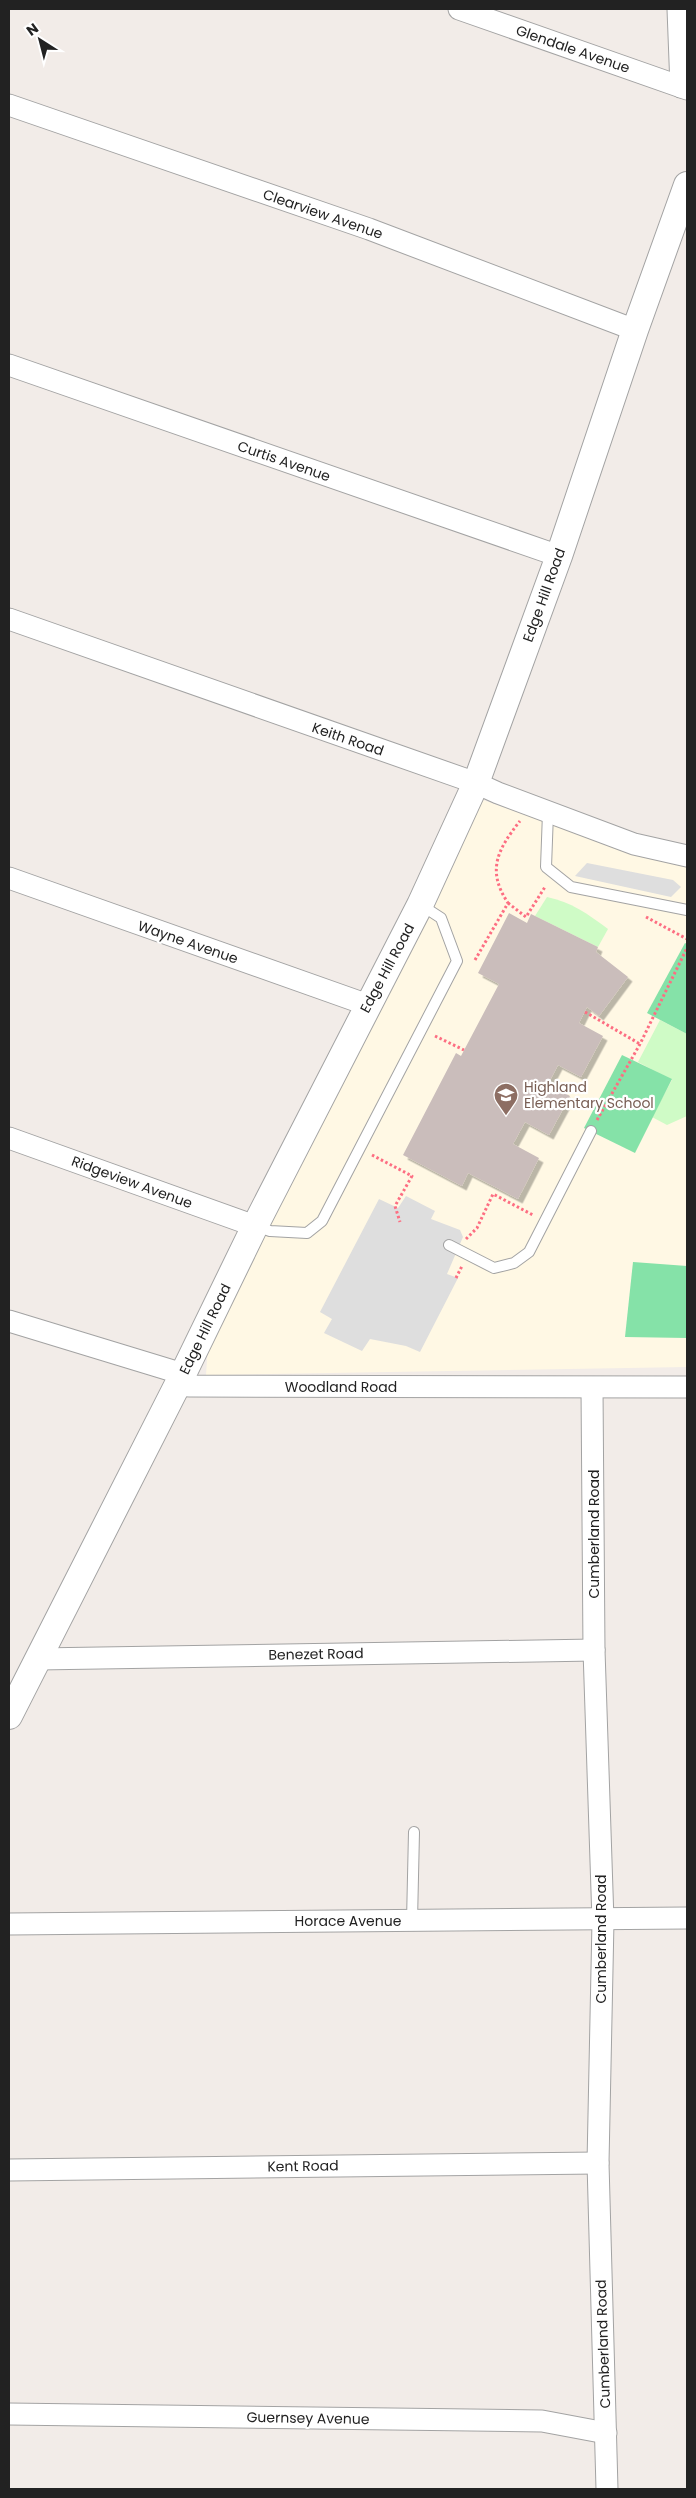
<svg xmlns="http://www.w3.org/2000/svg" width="696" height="2498" viewBox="0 0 696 2498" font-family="Poppins,sans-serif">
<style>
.education{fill:#fff8e4}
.park{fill:#cffbc6}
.pitch{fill:#85e2a8}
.parking{fill:#dedede}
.building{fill:#cabdbb;filter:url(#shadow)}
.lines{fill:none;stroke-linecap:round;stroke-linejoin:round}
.service-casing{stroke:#a3a3a3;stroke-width:12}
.minor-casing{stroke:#a3a3a3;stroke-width:23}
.tertiary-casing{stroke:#a3a3a3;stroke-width:28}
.path{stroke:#fd6e82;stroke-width:3;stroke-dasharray:2.5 2.5;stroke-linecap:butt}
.service{stroke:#fff;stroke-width:10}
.minor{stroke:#fff;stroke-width:21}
.tertiary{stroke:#fff;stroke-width:26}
.labels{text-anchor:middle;stroke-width:4.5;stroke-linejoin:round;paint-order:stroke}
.street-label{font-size:14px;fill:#222;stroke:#fff}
.education-label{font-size:14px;fill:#785e54;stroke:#fff;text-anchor:start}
</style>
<defs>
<filter id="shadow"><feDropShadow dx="4.5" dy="4.5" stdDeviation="0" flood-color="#0004"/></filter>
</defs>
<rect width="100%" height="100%" fill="#f2ece8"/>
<path class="education" d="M483 800 632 852 687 865V1367L206 1375 208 1345Z"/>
<g class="park">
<path d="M547 897C571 902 588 914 608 929L598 947 535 916Z"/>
<path d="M660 1020 687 1034V1116L667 1125 652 1117 672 1080 638 1062Z"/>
</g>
<g class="pitch">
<path d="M685 943 687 944V1034L647 1013Z"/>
<path d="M622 1055 672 1079 635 1153 584 1128Z"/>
<path d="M633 1262 687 1266V1338L625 1337Z"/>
</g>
<g class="parking">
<path d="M587 863 673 880 681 887 671 897 575 876Z"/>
<path d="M406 1196 435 1211 431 1219 460 1230 463 1237 447 1274 458 1278 420 1352 406 1346 370 1339 362 1351 324 1333 332 1319 320 1312 379 1199 398 1208Z"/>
</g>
<path class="building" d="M509 913 527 923 531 914 598 947 596 952 628 977 599 1016 587 1007 579 1023 603 1036 581 1077 558 1065 548 1084 570 1096 549 1135 525 1122 513 1144 539 1158 518 1199 468 1173 462 1186 403 1155 456 1053 461 1056 499 984 478 973Z"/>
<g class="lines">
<defs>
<g id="service">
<path d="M548 813 546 867 571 887 687 910"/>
<path d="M256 1226 270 1231 307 1233 322 1221 457 961 441 918 421 905"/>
<path d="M449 1245 494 1268 514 1263 529 1252 591 1131"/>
<path d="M412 1921 414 1832"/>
</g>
<g id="minor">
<path d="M459 9 687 89"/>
<path d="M678 9 681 87"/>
<path d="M9 105 369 229 635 330"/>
<path d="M9 365 559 556"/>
<path d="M9 619 476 783 498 793 634 844 687 856"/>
<path d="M9 878 368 1005"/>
<path d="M9 1138 255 1226"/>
<path d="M9 1321 183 1374 189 1386 687 1387"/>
<path d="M592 1388 594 1650 603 1921 598 2163 607 2489"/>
<path d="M38 1659 594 1650"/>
<path d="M9 1924 687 1918"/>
<path d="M9 2170 598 2163"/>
<path d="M9 2414 542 2421 606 2433"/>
</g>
<path id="tertiary" d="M9 1716 183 1374 255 1226 420 905 476 783 559 556 635 330 687 185"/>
</defs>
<use href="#service" class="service-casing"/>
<use href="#minor" class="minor-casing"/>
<use href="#tertiary" class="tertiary-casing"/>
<g class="path">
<path d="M508 903 526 917 545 887"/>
<path d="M646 917 687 939"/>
<path d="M475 960 508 903C486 870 498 849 520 821"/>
<path d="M585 1012 640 1044"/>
<path d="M435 1036 464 1050"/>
<path d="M597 1120 640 1044 687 948"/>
<path d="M372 1155 412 1176 395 1206 400 1222"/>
<path d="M466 1239 477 1228 493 1194 533 1215"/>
<path d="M456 1278 462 1266"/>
</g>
<use href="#service" class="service"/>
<use href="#minor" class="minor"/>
<use href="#tertiary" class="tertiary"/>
</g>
<defs>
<symbol id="school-pin" viewBox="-11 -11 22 30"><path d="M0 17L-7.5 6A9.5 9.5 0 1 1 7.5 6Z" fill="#8d6e63" stroke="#fff"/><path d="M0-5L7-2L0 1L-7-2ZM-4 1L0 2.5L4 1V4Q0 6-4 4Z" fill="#fff"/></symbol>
</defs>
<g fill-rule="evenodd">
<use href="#school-pin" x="492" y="1081" width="28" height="38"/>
</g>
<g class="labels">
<g class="street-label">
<text transform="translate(573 49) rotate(19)" y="5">Glendale Avenue</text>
<text transform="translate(323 214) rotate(19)" y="5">Clearview Avenue</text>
<text transform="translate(284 461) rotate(19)" y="5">Curtis Avenue</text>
<text transform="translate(544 595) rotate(-70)" y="5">Edge Hill Road</text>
<text transform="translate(348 739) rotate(19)" y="5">Keith Road</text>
<text transform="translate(188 942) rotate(19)" y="5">Wayne Avenue</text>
<text transform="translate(387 968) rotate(-62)" y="5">Edge Hill Road</text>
<text transform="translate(132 1182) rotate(20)" y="5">Ridgeview Avenue</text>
<text transform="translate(205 1329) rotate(-64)" y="5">Edge Hill Road</text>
<text x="341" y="1392">Woodland Road</text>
<text transform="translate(594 1534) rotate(-90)" y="5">Cumberland Road</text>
<text transform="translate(316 1654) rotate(-1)" y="5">Benezet Road</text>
<text x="348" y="1926">Horace Avenue</text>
<text transform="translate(601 1939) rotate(-90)" y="5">Cumberland Road</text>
<text transform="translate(303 2166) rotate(-1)" y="5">Kent Road</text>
<text transform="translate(603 2344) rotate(-92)" y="5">Cumberland Road</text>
<text transform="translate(308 2418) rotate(1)" y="5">Guernsey Avenue</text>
</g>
<g class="education-label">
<text x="524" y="1092">Highland<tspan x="524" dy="16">Elementary School</tspan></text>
</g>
</g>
<rect width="696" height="2498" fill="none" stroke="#222222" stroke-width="20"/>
<g transform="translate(40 40) rotate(324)" stroke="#ffffff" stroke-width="4" paint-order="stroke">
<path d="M0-4L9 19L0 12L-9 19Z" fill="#222222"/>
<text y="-8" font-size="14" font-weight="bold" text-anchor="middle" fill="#222222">N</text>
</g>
</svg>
